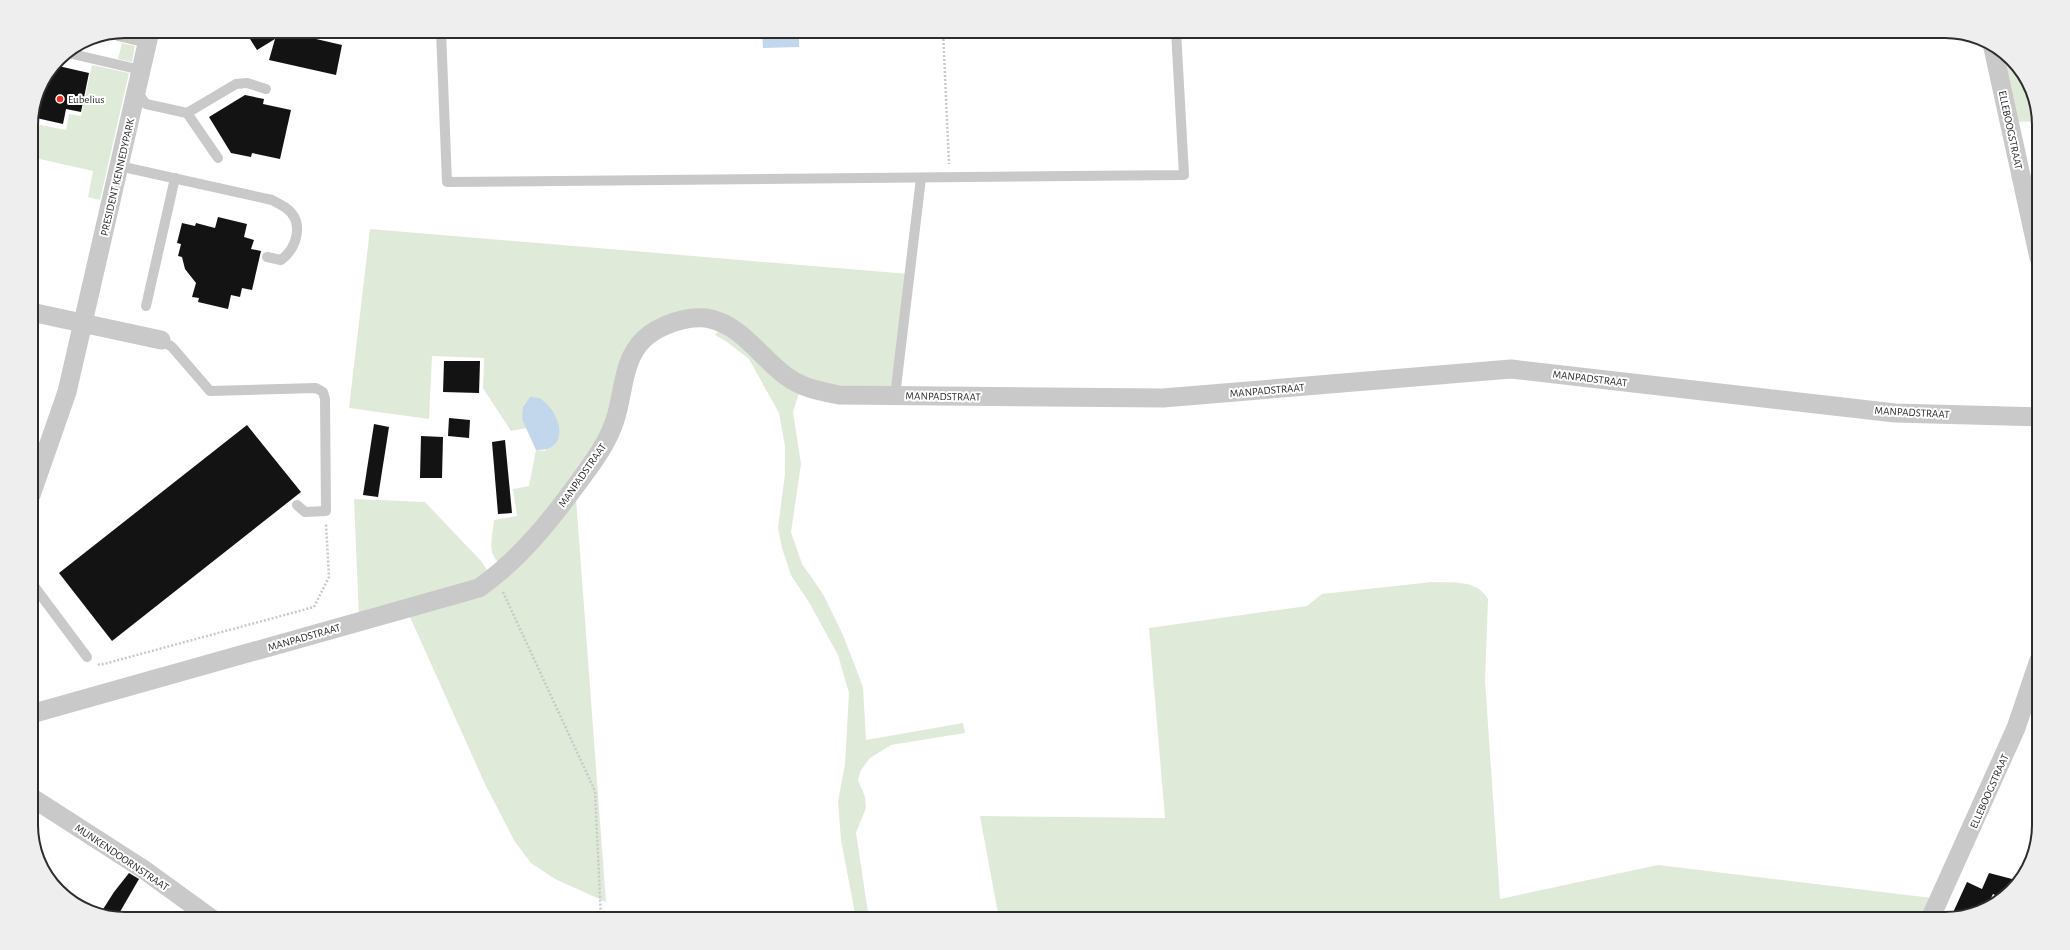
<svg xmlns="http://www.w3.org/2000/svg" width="2070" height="950" viewBox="0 0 2070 950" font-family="'Alegreya Sans',sans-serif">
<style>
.green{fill:#dfead8}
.water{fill:#c2d6ec}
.building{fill:#131313}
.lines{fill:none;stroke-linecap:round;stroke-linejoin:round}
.path{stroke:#c9c9c9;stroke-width:2.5;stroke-dasharray:2 2;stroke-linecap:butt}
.service{stroke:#c9c9c9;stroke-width:10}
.minor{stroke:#c9c9c9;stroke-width:19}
.poi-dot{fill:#ec2f24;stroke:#fff;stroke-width:1.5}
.labels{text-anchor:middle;stroke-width:4;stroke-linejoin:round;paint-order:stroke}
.poi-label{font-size:11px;fill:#2c2c2c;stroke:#fff;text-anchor:start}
.street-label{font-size:11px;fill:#2c2c2c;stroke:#fff}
.rim{fill:none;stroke:#2c2c2c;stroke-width:2}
</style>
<rect width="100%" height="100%" fill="#fff"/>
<g class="green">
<path d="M122 43 135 46 132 62 118 59Z"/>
<path d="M2000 54 2023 73 2039 121 2015 122Z"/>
<path d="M92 65 129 73 100 200 88 197 93 171 31 157V123L66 130 69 114 81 116Z"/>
<path d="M370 229 909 274 896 389H843L808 383 733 323 644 332 610 416 589 458 503 561H497C487 550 493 534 494 520L517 516 513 489 529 486 536 450 546 451 522 419 527 428 511 431 483 388 484 358 432 356 429 419 349 408Z"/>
<path d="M719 330 726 332 799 393 793 412 801 464 791 532 802 564 823 594 843 635 863 687 866 740 963 723 965 733 891 745 870 758 861 770 858 780 865 797 866 808 856 833 869 919H856L841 840 838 801 845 764 849 693 838 655 810 604 791 575 782 548 778 528 785 474V446L779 413 749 359 727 342 715 335Z"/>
<path d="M354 499 425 502 482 562 489 574 479 581 359 617Z"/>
<path d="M576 499 606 902 555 879 531 863 515 842 485 784 410 617 482 597 511 571Z"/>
<path d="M1432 582C1453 583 1476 579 1488 599L1485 681 1500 899 1658 865 1932 898 1922 919H1391L1389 913 1326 919H999L980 816 1165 818 1149 628 1307 606 1322 594Z"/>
</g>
<g class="water">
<path d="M762 31H799V47L763 48Z"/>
<path d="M530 397 540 398C543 401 548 404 551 409 564 427 564 451 536 450L522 419 523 407Z"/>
</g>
<g class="building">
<path d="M245 31H287L286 32 342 45 336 75 269 60 275 39 257 50Z"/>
<path d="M54 65 89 73 81 112 66 109 63 124 32 117 38 89Z"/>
<path d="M245 95 264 99 263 104 291 110 280 159 252 153 251 157 231 153 209 117Z"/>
<path d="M218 217 247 224 244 237 254 240 251 249 261 251 252 290 242 288 240 297 231 295 228 309 198 302 199 298 192 297 196 283 185 269 182 257 178 256 181 244 177 243 182 223 195 226 196 223 215 228Z"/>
<path d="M444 361H480L479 393 443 392Z"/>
<path d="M449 418 470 420 469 438 448 436Z"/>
<path d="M374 424 389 427 378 497 363 495Z"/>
<path d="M247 425 301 492 112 641 59 573Z"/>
<path d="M421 436 443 437 442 478H420Z"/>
<path d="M505 440 512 513 498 514 492 442Z"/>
<path d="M129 873 139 879 117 917 100 914 114 892Z"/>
<path d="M1989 873 2016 880 2001 898 1993 894 1987 906 1951 917 1967 882 1982 889Z"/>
</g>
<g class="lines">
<g class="path">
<path d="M943 31 949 164"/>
<path d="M503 592 595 791 601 919"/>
<path d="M98 664 100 665 314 607 329 577 326 524"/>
</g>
<g class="service">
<path d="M441 31 447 182 1184 175 1176 31"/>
<path d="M118 36 147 43"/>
<path d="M68 53 141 70"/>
<path d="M137 92 146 104 187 113 236 84 247 83 266 89"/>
<path d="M187 113 218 158"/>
<path d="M119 166 272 200C277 203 282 205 286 208 305 222 297 248 281 260L267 257"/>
<path d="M146 306 175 178"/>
<path d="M161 340 172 347 210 391 316 388 323 392 325 399 326 511 305 512 297 505"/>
<path d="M895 396 921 178"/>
<path d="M31 582 87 657"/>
</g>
<g class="minor">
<path d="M1993 48 2039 258"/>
<path d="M31 312 161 340"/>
<path d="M31 495 67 392 150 31"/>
<path d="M31 714 479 588C520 559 551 520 580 480 594 461 608 442 615 420 624 393 622 360 644 339 659 325 686 316 706 318 740 323 760 357 786 376 802 388 819 391 839 395L1163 398 1511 369 1895 413 2039 417"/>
<path d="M31 797 143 869 212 919"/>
<path d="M1930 919 2016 728 2039 660"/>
</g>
</g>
<circle class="poi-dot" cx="60" cy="99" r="4"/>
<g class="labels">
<g class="poi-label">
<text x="68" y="103">Eubelius</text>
</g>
<g class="street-label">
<text transform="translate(2011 130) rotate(78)" y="4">ELLEBOOGSTRAAT</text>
<text transform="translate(117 177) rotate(-77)" y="4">PRESIDENT KENNEDYPARK</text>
<text transform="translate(1590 378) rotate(7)" y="4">MANPADSTRAAT</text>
<text transform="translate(1267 390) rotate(-5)" y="4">MANPADSTRAAT</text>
<text transform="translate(943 396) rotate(1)" y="4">MANPADSTRAAT</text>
<text transform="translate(1912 412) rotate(3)" y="4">MANPADSTRAAT</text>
<text transform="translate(582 475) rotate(-55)" y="4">MANPADSTRAAT</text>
<text transform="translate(304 637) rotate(-16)" y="4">MANPADSTRAAT</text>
<text transform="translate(1989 791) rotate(-66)" y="4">ELLEBOOGSTRAAT</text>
<text transform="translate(122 857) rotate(34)" y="4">MUNKENDOORNSTRAAT</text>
</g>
</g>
<path d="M0 0H2070V950H0ZM125 38H1945A87 87 0 0 1 2032 125V825A87 87 0 0 1 1945 912H125A87 87 0 0 1 38 825V125A87 87 0 0 1 125 38Z" fill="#eee" fill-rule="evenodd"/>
<path class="rim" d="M125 38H1945A87 87 0 0 1 2032 125V825A87 87 0 0 1 1945 912H125A87 87 0 0 1 38 825V125A87 87 0 0 1 125 38Z"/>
</svg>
